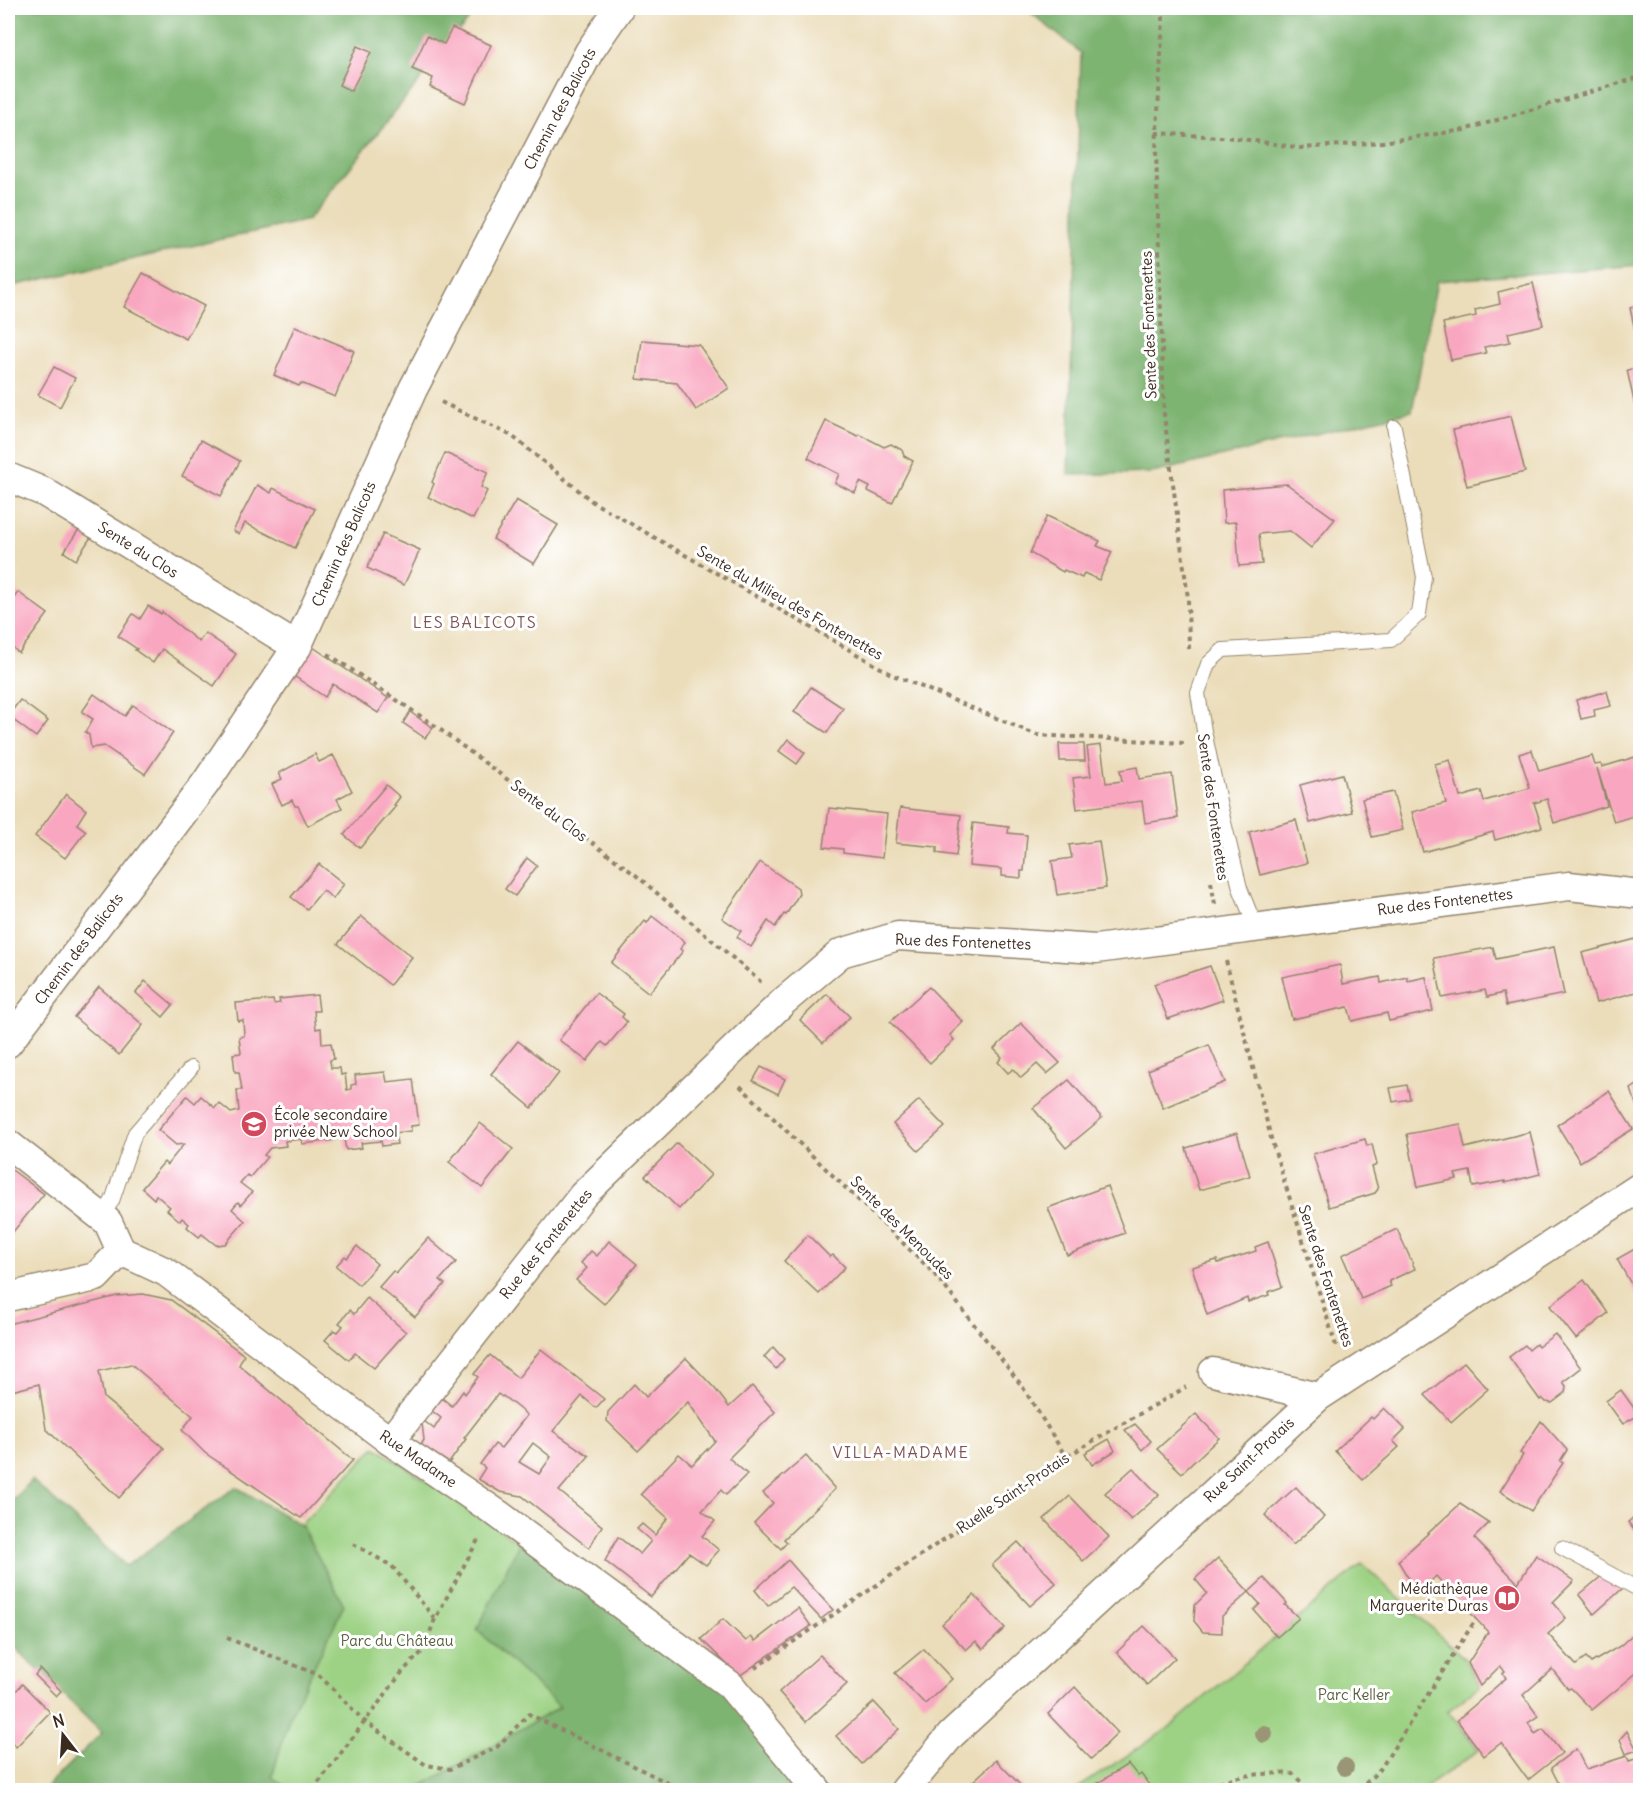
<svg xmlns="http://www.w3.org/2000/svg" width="1648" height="1798" viewBox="0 0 1648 1798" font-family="Delius,sans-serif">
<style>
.green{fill:#9dd284;stroke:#6c7e51;stroke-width:1.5}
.forest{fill:#7eb472;stroke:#5c6f48;stroke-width:1.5}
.building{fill:#f9a7c1;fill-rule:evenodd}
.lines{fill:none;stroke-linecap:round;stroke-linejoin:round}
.service-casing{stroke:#93846c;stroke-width:16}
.minor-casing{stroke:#93846c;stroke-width:31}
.path{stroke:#93846c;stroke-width:4;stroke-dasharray:4.5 4.5;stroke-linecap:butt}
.service{stroke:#fff;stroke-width:14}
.minor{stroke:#fff;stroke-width:28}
.tree{fill:#9a9675}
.labels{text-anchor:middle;stroke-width:6;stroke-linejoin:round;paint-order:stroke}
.street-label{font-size:15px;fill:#3b2a1e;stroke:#fff}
.poi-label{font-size:15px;fill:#3b2a1e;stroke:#fff;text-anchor:start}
.park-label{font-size:15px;fill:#585c3d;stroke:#fff}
.neighbourhood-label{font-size:16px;letter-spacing:1.5px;fill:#7e5657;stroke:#fff}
</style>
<rect width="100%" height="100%" fill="#fff"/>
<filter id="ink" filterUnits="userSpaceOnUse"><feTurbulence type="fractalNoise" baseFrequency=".0167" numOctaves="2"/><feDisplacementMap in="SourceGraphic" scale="12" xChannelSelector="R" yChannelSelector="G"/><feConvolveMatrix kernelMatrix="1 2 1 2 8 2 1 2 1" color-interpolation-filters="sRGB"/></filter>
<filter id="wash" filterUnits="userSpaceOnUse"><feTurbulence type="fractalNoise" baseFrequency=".008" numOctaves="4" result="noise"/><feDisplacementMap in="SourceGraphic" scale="24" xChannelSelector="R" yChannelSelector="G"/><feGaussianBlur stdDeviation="1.35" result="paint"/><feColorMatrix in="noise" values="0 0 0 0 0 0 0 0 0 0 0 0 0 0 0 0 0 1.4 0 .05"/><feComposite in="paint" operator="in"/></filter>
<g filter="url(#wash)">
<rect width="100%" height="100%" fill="#ebddba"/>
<g class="green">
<path d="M375 1447 488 1521 724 1687 800 1790H44L102 1733Z"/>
<path d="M1362 1564 1464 1658 1480 1686 1448 1711 1479 1750 1421 1790H1075L1166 1730Z"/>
</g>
<g class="forest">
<path d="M8 8H478L308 220 8 287Z"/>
<path d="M1025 8H1640V265L1437 281 1412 411 1152 473 1068 475 1081 53Z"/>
<path d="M32 1480 126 1566 236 1487 301 1525 344 1605 289 1718 272 1777 290 1790H44L102 1733 8 1640V1506Z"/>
<path d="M524 1533 730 1685 817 1790H414L560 1707 477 1630Z"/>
</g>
<g id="blocks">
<g class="building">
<path d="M452 28 491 45 465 103 430 87 433 78 412 69 427 36 444 44Z"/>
<path d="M357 46 371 52 351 91 339 85Z"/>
<path d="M143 273 204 306 186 339 124 307Z"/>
<path d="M1533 283 1543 325 1508 333 1510 342 1484 347 1486 353 1451 360 1443 323 1476 316 1475 310 1500 304 1498 292Z"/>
<path d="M1640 305V334L1636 335 1630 308Z"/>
<path d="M295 326 354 351 335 397 301 383 299 386 274 375Z"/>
<path d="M642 340 699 345 729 388 696 410 677 383 637 379Z"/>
<path d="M54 367 75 378 60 407 38 395Z"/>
<path d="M1640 367V405L1635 406 1627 370Z"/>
<path d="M1511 416 1525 472 1467 486 1453 430Z"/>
<path d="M826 421 858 436 859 434 884 447 891 444 902 450 904 456 913 461 892 503 868 491 870 487 860 482 855 493 835 483 839 474 808 458Z"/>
<path d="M201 440 240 461 221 496 182 476Z"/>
<path d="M445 453 488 472 481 487 487 491 473 519 428 497 434 484 432 482Z"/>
<path d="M1287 484 1335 519 1311 548 1290 531 1259 534 1262 564 1239 566 1236 522 1224 523 1222 490Z"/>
<path d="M257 485 271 493 273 488 315 509 295 548 245 523 239 534 233 531Z"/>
<path d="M516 500 558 525 534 564 493 539Z"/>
<path d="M1047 516 1100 541 1097 546 1112 552 1099 580 1084 573 1082 578 1064 570 1063 572 1030 553Z"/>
<path d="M79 529 91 537 76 560 64 552Z"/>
<path d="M383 534 420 550 404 585 367 568Z"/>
<path d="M18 592 48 614 19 653 8 644V607Z"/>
<path d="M148 606 161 614 162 612 199 642 205 633 236 654 214 686 162 649 153 663 135 650 137 649 118 636 133 614 140 619Z"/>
<path d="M313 647 388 698 378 713 333 684 325 697 294 676Z"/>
<path d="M811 687 843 708 827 733 794 712Z"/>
<path d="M1607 691 1611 706 1594 710 1595 716 1581 719 1576 700Z"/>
<path d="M94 694 125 716 133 705 173 733 145 774 104 746 91 748 89 735 85 732 93 719 82 712Z"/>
<path d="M20 700 48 721 36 737 8 716Z"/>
<path d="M410 712 433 728 425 738 403 723Z"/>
<path d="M788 739 805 753 797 764 779 751Z"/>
<path d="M1059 744H1084L1085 761H1060Z"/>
<path d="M1101 745 1106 783 1122 781 1120 770 1137 767 1139 779 1172 774 1178 818 1145 823 1142 801 1077 809 1073 778 1091 776 1087 747Z"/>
<path d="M1532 750 1539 771 1592 756 1595 765 1601 764 1602 767 1635 757 1638 769 1640 768V817L1638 818 1637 815 1614 822 1597 768 1607 806 1554 823 1547 799 1534 803 1542 827 1495 840 1493 832 1423 852 1412 812 1446 803 1435 764 1450 760 1460 797 1481 791 1484 801 1530 788 1519 754Z"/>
<path d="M315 754 319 762 333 755 352 791 337 799 342 808 308 826 298 806H295L292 800 282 805 272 784 282 779 279 773Z"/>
<path d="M1342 774 1352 812 1310 823 1300 785Z"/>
<path d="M386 785 400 797 394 805 396 806 360 848 344 835Z"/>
<path d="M1393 792 1403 830 1372 837 1362 799Z"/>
<path d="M66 794 86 810 77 824 86 831 65 858 35 836Z"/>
<path d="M829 808 887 814 882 858 843 853V849L824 847Z"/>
<path d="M900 808 961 815 956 856 937 853V847L896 843Z"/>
<path d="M1296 820 1307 863 1260 875 1249 832Z"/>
<path d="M973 823 1009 827 1008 833 1027 835 1024 871H1021V878L1002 876V869L969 866Z"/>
<path d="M1099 841 1106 888 1057 895 1052 861 1072 858 1069 845Z"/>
<path d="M527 858 537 866 515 896 505 889Z"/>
<path d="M760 862 798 888 799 894 786 915 784 914 775 927 768 921 751 947 737 937 741 931 722 918Z"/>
<path d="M319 864 344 884 333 899 323 890 307 909 291 897Z"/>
<path d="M361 916 412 957 390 985 338 944Z"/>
<path d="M652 916 685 942 680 949 683 951 649 993 611 963 645 921 647 923Z"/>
<path d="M1636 939 1640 955V991L1596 1003 1582 953Z"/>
<path d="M1493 947 1496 959 1554 947 1564 994 1506 1006 1503 993 1487 997 1485 990 1442 998 1434 958Z"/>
<path d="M1340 965 1343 984 1380 977 1381 983 1407 977 1408 981 1426 977 1433 1011 1389 1021 1387 1013 1352 1021 1348 1007 1292 1019 1282 977Z"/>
<path d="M1210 966 1223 1000 1168 1019 1154 984Z"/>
<path d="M145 981 173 1005 163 1017 136 993Z"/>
<path d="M99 987 143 1025 119 1055 74 1017Z"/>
<path d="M929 987 963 1022 950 1035 954 1040 930 1063 890 1022Z"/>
<path d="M596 993 624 1014 622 1017 627 1022 607 1046 602 1042 587 1061 559 1040Z"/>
<path d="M827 994 850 1017 823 1043 800 1020Z"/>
<path d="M317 995 319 1011H314L316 1029 321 1028 322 1044 331 1043 334 1059 330 1060 331 1068H340L341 1075 345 1074 347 1090 351 1089V1085L356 1084 355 1075 385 1072 387 1082 413 1079 419 1125 411 1126V1131L395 1133 397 1144 382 1146 381 1141 361 1143 362 1148 346 1150 343 1134 334 1135 335 1140 302 1144 301 1139 285 1141 286 1146 270 1148 264 1155 267 1157 250 1177 247 1175 240 1183 252 1192 241 1205 238 1202 232 1209 245 1221 225 1244 216 1245 202 1234 199 1237 187 1227 189 1224 182 1218 180 1221 167 1210 170 1207 156 1195 154 1199 142 1188 164 1162 167 1165 184 1144 176 1145 158 1130 187 1096 195 1103 201 1096 215 1108 219 1103 231 1113 239 1111 237 1090H242L239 1072H235L233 1054 241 1053 239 1037 244 1036 243 1020 238 1021 236 1003 273 1000 274 1004 280 1003 279 999Z"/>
<path d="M1021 1023 1060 1063 1047 1074 1037 1064 1021 1078 1013 1069 1008 1073 998 1062 1002 1057 994 1049Z"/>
<path d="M518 1041 559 1073 532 1108 491 1074Z"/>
<path d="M1209 1045 1225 1082 1163 1108 1148 1070Z"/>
<path d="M761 1067 785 1079 778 1094 753 1081Z"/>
<path d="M1069 1080 1102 1118 1066 1148 1033 1108Z"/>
<path d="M1640 1083V1116L1631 1089Z"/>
<path d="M1407 1085 1410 1099 1393 1102 1390 1088Z"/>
<path d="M1609 1091 1633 1129 1580 1162 1557 1125Z"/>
<path d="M919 1100 945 1127 918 1151 893 1124Z"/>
<path d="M480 1123 513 1149 482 1188 449 1162Z"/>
<path d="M1460 1124 1465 1148 1530 1132 1540 1174 1505 1183V1181L1473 1187 1470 1171 1455 1174 1457 1179 1418 1187 1407 1134Z"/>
<path d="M1237 1133 1250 1176 1199 1190 1186 1148Z"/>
<path d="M1365 1139 1367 1146 1372 1144 1377 1165 1372 1167 1378 1189 1375 1193 1329 1207 1313 1154Z"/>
<path d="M677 1143 711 1175 679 1209 645 1176Z"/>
<path d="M12 1170 44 1194 8 1238V1174Z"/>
<path d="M1107 1186 1125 1233 1067 1255 1048 1208Z"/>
<path d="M1397 1229 1415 1269 1389 1281 1391 1286 1361 1299 1342 1255Z"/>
<path d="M808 1235 830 1257 833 1255 845 1267 819 1294 784 1261Z"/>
<path d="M428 1238 456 1262 440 1280 445 1284 415 1317 379 1287 393 1271 396 1274Z"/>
<path d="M609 1241 637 1264 604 1304 576 1280 587 1268 581 1263 591 1251 597 1256Z"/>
<path d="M1268 1242 1282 1287 1268 1292 1269 1295 1248 1302 1247 1298 1207 1315 1192 1267 1217 1260 1218 1263 1256 1251 1255 1247Z"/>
<path d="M357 1246 377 1264 359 1285 336 1266 345 1256 347 1258Z"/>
<path d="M1640 1246V1300L1617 1259Z"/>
<path d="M1584 1280 1608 1313 1576 1339 1550 1306Z"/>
<path d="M143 1294 171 1300 244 1355 239 1365 353 1460 301 1518 205 1453 182 1430 193 1416 131 1364 99 1371 104 1398 164 1448 119 1498 46 1429 39 1384 8 1392V1324L117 1296Z"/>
<path d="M367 1298 406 1332 374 1368 355 1353 349 1360 325 1340 334 1330 338 1332 343 1326 339 1323 350 1310 354 1314Z"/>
<path d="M1555 1334 1581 1368 1563 1382 1566 1386 1565 1393 1552 1403 1546 1402 1542 1398 1540 1400 1509 1357 1525 1345 1529 1350 1536 1344 1538 1347Z"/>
<path d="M773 1347 784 1359 776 1369 764 1357Z"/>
<path d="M541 1349 604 1399 596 1408 582 1396 553 1431 589 1456 559 1491 602 1526 589 1548 522 1496 500 1492 478 1479 485 1468 480 1464 495 1444 501 1448 527 1415 503 1396 502 1397 498 1394 464 1438 466 1439 449 1463 421 1445 424 1440 422 1423 424 1421 434 1429 441 1418 432 1411 442 1398 452 1406 463 1391 465 1394 478 1377 474 1374 490 1355 518 1378ZM533 1443 551 1457 539 1474 519 1462Z"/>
<path d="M686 1358 716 1390 729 1407 752 1386 775 1412 729 1458 747 1474 726 1495 721 1490 702 1511 715 1521 702 1536 719 1550 706 1565 689 1553 651 1597 605 1561 618 1537 640 1554 651 1541 637 1529 642 1524 655 1535 668 1518 641 1494 679 1454 692 1465 715 1441 688 1402 638 1451 607 1421 608 1412 634 1384 646 1397Z"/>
<path d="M1464 1362 1488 1389 1451 1422 1425 1395Z"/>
<path d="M1621 1390 1639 1415 1623 1424 1606 1401Z"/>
<path d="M1384 1408 1405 1429 1393 1441 1399 1447 1363 1480 1335 1451 1371 1417 1373 1419Z"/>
<path d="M1196 1414 1219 1438 1182 1473 1157 1449Z"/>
<path d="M1541 1421 1567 1450 1560 1461 1563 1463 1531 1511 1500 1491 1523 1455 1520 1453Z"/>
<path d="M1135 1424 1151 1441 1142 1450 1125 1430Z"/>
<path d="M1109 1439 1115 1451 1092 1465 1085 1453Z"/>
<path d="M806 1456 835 1489 784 1539 787 1542 781 1549 754 1523 773 1503 763 1493Z"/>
<path d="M1133 1468 1159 1495 1131 1520 1105 1493Z"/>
<path d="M1296 1487 1324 1517 1293 1545 1265 1515Z"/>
<path d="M1070 1496 1109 1537 1083 1561 1044 1519Z"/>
<path d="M1460 1504 1489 1523 1474 1538 1518 1583 1536 1555 1574 1581 1553 1602 1566 1618 1548 1634 1576 1665 1586 1658 1591 1663 1620 1646 1632 1635 1640 1643V1670L1592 1710 1571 1688 1568 1689 1552 1669 1523 1695 1538 1716 1528 1723 1535 1734 1543 1729 1562 1753 1528 1780 1501 1743 1484 1756 1457 1720 1506 1678 1503 1673 1505 1671 1500 1666 1480 1686 1468 1663 1488 1632 1436 1576 1418 1594 1398 1561Z"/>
<path d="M1640 1512V1538L1628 1522Z"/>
<path d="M1018 1542 1056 1583 1030 1606 992 1565Z"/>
<path d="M1218 1558 1249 1592 1222 1616V1633L1203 1632 1194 1621 1195 1605 1207 1593 1195 1579Z"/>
<path d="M788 1560 802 1576 833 1610 821 1619 791 1587 768 1606 755 1590Z"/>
<path d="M1604 1574 1623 1588 1594 1614 1579 1595Z"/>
<path d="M1264 1578 1287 1603 1285 1605 1299 1618 1277 1637 1254 1610 1260 1604 1249 1592Z"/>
<path d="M974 1595 1005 1628 983 1649 976 1641 966 1650 942 1624Z"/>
<path d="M798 1608 811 1626 739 1676 701 1639 723 1619 746 1641 751 1637 755 1641Z"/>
<path d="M1144 1626 1175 1658 1147 1685 1117 1652Z"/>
<path d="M924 1649 952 1679 925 1704 895 1673Z"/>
<path d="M820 1655 847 1684 806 1722 779 1692Z"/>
<path d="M40 1669 61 1691 56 1696 35 1675Z"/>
<path d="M22 1684 50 1712 16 1747 8 1739V1700Z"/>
<path d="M1075 1687 1118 1733 1091 1759 1048 1714Z"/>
<path d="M874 1702 899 1729 862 1764 836 1736Z"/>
<path d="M1627 1731 1637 1750 1626 1754 1620 1739Z"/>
<path d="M1576 1749 1586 1769 1627 1756 1629 1761 1640 1758V1790H1562L1551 1768Z"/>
<path d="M996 1760 1025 1790H972L968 1786Z"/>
<path d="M1128 1764 1138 1776 1141 1774 1153 1790H1087Z"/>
</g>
</g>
</g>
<g filter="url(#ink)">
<use href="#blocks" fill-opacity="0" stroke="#93846c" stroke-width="1.5"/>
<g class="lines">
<defs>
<g id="service">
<path d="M1255 926 1240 888 1220 806 1204 731 1198 693 1208 664 1223 650 1391 640 1419 614 1424 577 1394 427"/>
<path d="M101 1217 112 1201 135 1133 191 1068"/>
<path d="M1562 1548 1640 1590"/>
</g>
<g id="minor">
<path d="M8 477 44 492 297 647"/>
<path d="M8 1043 205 784 297 647 413 389 589 52 619 8"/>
<path d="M8 1144 108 1222 121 1251 166 1272 390 1441 498 1514 730 1685 817 1790"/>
<path d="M8 1297 96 1277 121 1251"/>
<path d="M1213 1372 1318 1397"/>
<path d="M390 1441 583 1195 784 1001 841 953 898 936 1096 949 1569 886 1640 894"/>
<path d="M905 1790 951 1735 1318 1397 1640 1187"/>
</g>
</defs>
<use href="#service" class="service-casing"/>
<use href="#minor" class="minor-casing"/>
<g class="path">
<path d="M1160 8 1163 17 1156 150 1164 415 1188 598 1189 651"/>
<path d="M1156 133 1236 138 1301 148 1382 142 1464 130 1640 77"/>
<path d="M441 402 512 436 593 502 893 675 1037 735 1184 743"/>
<path d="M328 654 434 725 637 876 761 982"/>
<path d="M1211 882 1215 904"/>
<path d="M1226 961 1272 1142 1337 1349"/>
<path d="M740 1086 934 1273 1022 1386 1066 1457"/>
<path d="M353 1544 392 1566 435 1619"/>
<path d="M227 1638 319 1675 364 1721 426 1765 450 1769 497 1747 529 1714 682 1790"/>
<path d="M755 1668 1062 1459 1186 1387"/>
<path d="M313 1790 403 1671 423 1651 435 1619 479 1538"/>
<path d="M1203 1790C1226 1775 1266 1772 1293 1774L1309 1790"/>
<path d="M1359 1790 1381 1768 1476 1619"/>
</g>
<use href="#service" class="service"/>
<use href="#minor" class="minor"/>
</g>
<g class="tree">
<circle cx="1264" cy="1734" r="9"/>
<circle cx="1345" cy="1767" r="9"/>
</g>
</g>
<defs>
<symbol id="school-disc" viewBox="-11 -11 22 22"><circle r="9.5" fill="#d1495b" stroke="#fff"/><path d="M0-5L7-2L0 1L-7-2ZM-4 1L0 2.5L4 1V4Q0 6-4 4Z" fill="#fff"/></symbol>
<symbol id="library-disc" viewBox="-11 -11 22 22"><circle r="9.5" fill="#d1495b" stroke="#fff"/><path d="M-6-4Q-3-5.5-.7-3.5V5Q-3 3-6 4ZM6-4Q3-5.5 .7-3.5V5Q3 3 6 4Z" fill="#fff"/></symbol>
</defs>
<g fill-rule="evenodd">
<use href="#school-disc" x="239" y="1109" width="30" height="30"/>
<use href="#library-disc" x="1492" y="1583" width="30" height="30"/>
</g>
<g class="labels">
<g class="street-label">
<text transform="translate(560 109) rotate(-62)" y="5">Chemin des Balicots</text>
<text transform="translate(1149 325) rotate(-92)" y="5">Sente des Fontenettes</text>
<text transform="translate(344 544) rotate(-66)" y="5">Chemin des Balicots</text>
<text transform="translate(138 550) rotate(32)" y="5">Sente du Clos</text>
<text transform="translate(790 603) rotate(30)" y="5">Sente du Milieu des Fontenettes</text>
<text transform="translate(1213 807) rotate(82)" y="5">Sente des Fontenettes</text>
<text transform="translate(549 811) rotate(37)" y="5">Sente du Clos</text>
<text transform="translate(1445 902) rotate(-7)" y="5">Rue des Fontenettes</text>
<text transform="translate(963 942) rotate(2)" y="5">Rue des Fontenettes</text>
<text transform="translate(79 949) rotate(-53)" y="5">Chemin des Balicots</text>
<text transform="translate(902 1228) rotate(45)" y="5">Sente des Menoudes</text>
<text transform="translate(546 1244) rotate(-51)" y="5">Rue des Fontenettes</text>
<text transform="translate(1326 1276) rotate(72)" y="5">Sente des Fontenettes</text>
<text transform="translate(418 1459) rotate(34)" y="5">Rue Madame</text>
<text transform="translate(1249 1460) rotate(-43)" y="5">Rue Saint-Protais</text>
<text transform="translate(1013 1493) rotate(-34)" y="5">Ruelle Saint-Protais</text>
</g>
<g class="poi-label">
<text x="274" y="1120">École secondaire<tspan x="274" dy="17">privée New School</tspan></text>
<text x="1488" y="1594" text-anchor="end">Médiathèque<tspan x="1488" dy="17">Marguerite Duras</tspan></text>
</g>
<g class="park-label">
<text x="397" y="1646">Parc du Château</text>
<text x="1354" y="1700">Parc Keller</text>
</g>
<g class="neighbourhood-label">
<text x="475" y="628">LES BALICOTS</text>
<text x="901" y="1458">VILLA-MADAME</text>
</g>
</g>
<rect width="1648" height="1798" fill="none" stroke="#fff" stroke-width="30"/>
<g transform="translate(63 1735) rotate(343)" stroke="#ffffff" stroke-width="4.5" paint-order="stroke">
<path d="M0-4.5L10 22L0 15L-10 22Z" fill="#3b2a1e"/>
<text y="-9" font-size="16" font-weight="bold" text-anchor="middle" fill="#3b2a1e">N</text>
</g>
</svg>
